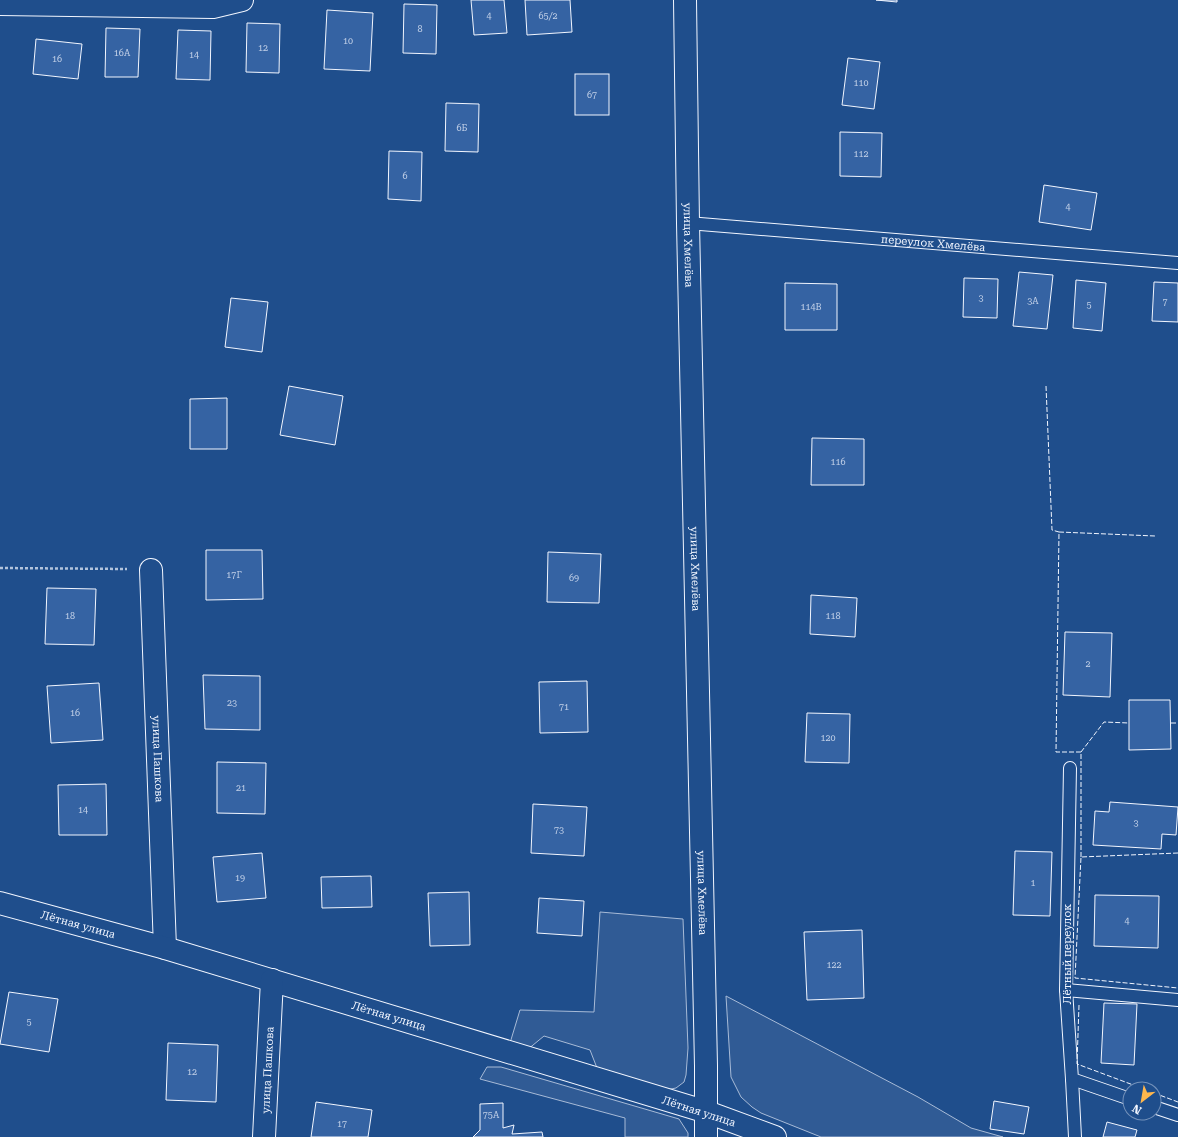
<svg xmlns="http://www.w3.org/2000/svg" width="1178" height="1137" viewBox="0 0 1178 1137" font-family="'Roboto Serif',serif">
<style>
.built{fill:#305b95;stroke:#a8bbd7}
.building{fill:#3563a3;stroke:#f2f6ff}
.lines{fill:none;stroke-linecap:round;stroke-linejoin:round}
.service-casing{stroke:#f2f6ff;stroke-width:14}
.minor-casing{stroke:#f2f6ff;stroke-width:24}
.tertiary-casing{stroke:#f2f6ff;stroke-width:24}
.secondary-casing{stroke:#f2f6ff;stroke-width:24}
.path{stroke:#b3c4dc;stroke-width:2.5;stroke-dasharray:3 2;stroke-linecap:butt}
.service{stroke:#1f4e8c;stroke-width:12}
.minor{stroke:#1f4e8c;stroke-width:22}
.tertiary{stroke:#1f4e8c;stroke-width:22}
.secondary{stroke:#1f4e8c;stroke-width:22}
.fence{stroke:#f2f6ff;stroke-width:1;stroke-dasharray:5 2;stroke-linecap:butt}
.labels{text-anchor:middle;stroke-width:3;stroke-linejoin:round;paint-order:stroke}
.number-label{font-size:9px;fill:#c3d1e8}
.street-label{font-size:11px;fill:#f2f6ff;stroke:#1f4e8c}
</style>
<rect width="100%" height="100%" fill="#1f4e8c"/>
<g class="built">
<path d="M600 912 683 919 688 1048 686 1075 684 1082 676 1088 666 1090 597 1068 590 1050 544 1036 527 1050 510 1043 520 1010 594 1012Z"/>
<path d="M726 996 918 1097 971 1128 1003 1137H821L761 1113 752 1107 741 1097 731 1077Z"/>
<path d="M487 1067H501L679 1119 688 1133V1137H625V1118L480 1079Z"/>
</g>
<g class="building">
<path d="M471 0H504L507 33 474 35Z"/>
<path d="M525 0H570L572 32 527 35Z"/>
<path d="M876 0H897V2Z"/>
<path d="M404 4 437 5 436 54 403 53Z"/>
<path d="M327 10 373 13 370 71 324 69Z"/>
<path d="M247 23 280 24 279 73 246 72Z"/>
<path d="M106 28 140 29 138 77H105Z"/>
<path d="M178 30 211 31 210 80 176 79Z"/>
<path d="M36 39 82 44 78 79 33 74Z"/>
<path d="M848 58 880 62 874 109 842 105Z"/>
<rect x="575" y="74" width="34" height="41"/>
<path d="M446 103 479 104 478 152 445 151Z"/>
<path d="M840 132 882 133 881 177 840 176Z"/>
<path d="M389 151 422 152 421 201 388 199Z"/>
<path d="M1044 185 1097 193 1091 230 1039 222Z"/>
<path d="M1019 272 1053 275 1047 329 1013 326Z"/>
<path d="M964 278 998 279 997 318 963 317Z"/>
<path d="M1076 280 1106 283 1102 331 1073 328Z"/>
<path d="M1154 282 1178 283V322L1152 321Z"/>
<path d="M785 283 837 284V330H785Z"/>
<path d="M231 298 268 302 262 352 225 347Z"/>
<path d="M289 386 343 396 335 445 280 435Z"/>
<path d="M227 398V449H190V399Z"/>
<path d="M812 438 864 439V485H811Z"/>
<path d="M206 550H262L263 599 206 600Z"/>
<path d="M548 552 601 554 599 603 547 602Z"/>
<path d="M47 588 96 589 94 645 45 644Z"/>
<path d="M811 595 857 598 855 637 810 634Z"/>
<path d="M1065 632 1112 633 1110 697 1063 695Z"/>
<path d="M203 675 260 676V730L205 729Z"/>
<path d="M587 681 588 732 540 733 539 682Z"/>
<path d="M99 683 103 740 51 743 47 686Z"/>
<path d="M1129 700H1170L1171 749 1129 750Z"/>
<path d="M807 713 850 714 849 763 805 762Z"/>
<path d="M217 762 266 763 265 814 217 813Z"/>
<path d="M106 784 107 835H59L58 785Z"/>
<path d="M1110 802 1178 807 1176 835 1162 834 1161 849 1093 845 1095 811 1109 812Z"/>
<path d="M533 804 587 807 584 856 531 853Z"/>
<path d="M1015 851 1052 852 1050 916 1013 915Z"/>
<path d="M262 853 266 898 217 902 213 857Z"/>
<path d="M371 876 372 907 322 908 321 877Z"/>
<path d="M469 892 470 945 430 946 428 893Z"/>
<path d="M1095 895 1159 896 1158 948 1094 946Z"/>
<path d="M539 898 584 901 582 936 537 933Z"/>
<path d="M862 930 864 998 807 1000 804 932Z"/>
<path d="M9 992 58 999 49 1052 0 1044Z"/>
<path d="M1104 1003 1137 1004 1134 1065 1101 1063Z"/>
<path d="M168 1043 218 1045 216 1102 166 1100Z"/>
<path d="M994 1101 1029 1107 1024 1134 990 1129Z"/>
<path d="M316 1102 372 1110 368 1137H311Z"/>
<path d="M503 1103V1128L514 1125 512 1134 542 1132 543 1137H473L480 1130V1104Z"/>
<path d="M1107 1122 1137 1130 1135 1137H1103Z"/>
</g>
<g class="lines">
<defs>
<g id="service">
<path id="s1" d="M688 223 1178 263"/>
<path d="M1070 768 1066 990 1072 1079 1130 1099"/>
<path d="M1066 990 1178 1000"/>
<path d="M1072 1079 1075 1137"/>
<path d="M1154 1107 1178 1115"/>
</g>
<g id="minor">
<path d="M0 4 213 7 242 0"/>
<path id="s2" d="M151 570 165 948"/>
<path id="s3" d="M0 903 165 948 707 1112"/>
<path id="s4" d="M264 1137 272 980"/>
</g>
<path id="tertiary" d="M707 1112 775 1137"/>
<g id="secondary">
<path id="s5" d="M685 0 688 223 706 1066V1137"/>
</g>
</defs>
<use href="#service" class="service-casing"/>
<use href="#minor" class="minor-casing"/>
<use href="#tertiary" class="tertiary-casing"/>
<use href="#secondary" class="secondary-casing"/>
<path class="path" d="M0 568 127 569"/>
<use href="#service" class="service"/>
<use href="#minor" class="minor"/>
<use href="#tertiary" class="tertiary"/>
<use href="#secondary" class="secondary"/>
<g class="fence">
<path d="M1046 386 1052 530 1059 532"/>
<path d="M1171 723H1178"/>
<path d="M1081 752H1056L1059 532 1155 536"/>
<path d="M1178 853 1081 857 1075 978 1178 988"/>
<path d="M1081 857V752L1104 722 1129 723"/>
<path d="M1079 1005 1077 1064 1144 1089"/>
<path d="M1154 1093 1178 1102"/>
</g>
</g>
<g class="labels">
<g class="number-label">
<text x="489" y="19">4</text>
<text x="548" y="19">65/2</text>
<text x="420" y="32">8</text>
<text x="348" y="44">10</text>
<text x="263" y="51">12</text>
<text x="122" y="56">16А</text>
<text x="194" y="58">14</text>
<text x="57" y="62">16</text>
<text x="861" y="86">110</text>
<text x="592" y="98">67</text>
<text x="462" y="131">6Б</text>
<text x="861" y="157">112</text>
<text x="405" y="179">6</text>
<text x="1068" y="210">4</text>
<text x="981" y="301">3</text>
<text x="1033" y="304">3А</text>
<text x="1165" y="305">7</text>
<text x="1089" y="308">5</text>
<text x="811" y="310">114В</text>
<text x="838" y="465">116</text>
<text x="234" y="578">17Г</text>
<text x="574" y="581">69</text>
<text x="70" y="619">18</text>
<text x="833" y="619">118</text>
<text x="1088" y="667">2</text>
<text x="232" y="706">23</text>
<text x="564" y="710">71</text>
<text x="75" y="716">16</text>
<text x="828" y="741">120</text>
<text x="241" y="791">21</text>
<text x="83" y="813">14</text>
<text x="1136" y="826">3</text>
<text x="559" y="833">73</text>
<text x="240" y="881">19</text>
<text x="1033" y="886">1</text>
<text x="1127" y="924">4</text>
<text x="834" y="968">122</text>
<text x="29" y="1025">5</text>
<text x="192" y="1075">12</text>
<text x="491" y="1118">75А</text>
<text x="342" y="1127">17</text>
</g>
<g class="street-label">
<text dy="4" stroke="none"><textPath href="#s1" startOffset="246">переулок Хмелёва</textPath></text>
<text dy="4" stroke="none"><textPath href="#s5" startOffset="245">улица Хмелёва</textPath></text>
<text dy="4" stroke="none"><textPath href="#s5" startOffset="569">улица Хмелёва</textPath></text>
<text dy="4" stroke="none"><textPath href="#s2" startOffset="189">улица Пашкова</textPath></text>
<text dy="4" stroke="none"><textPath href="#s5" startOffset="893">улица Хмелёва</textPath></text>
<text dy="4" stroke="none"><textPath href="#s3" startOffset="81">Лётная улица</textPath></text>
<text transform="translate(1067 954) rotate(-90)" y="4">Лётный переулок</text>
<text dy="4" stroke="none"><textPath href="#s3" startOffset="405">Лётная улица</textPath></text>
<text dy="4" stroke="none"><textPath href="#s4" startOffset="67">улица Пашкова</textPath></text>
<text transform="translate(699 1111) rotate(18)" y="4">Лётная улица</text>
</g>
</g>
<g transform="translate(1142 1101) rotate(211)"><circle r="19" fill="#1f4e8c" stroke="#7391ba"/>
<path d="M0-3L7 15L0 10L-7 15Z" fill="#ffb74d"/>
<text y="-6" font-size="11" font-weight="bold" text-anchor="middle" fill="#f2f6ff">N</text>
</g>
</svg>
